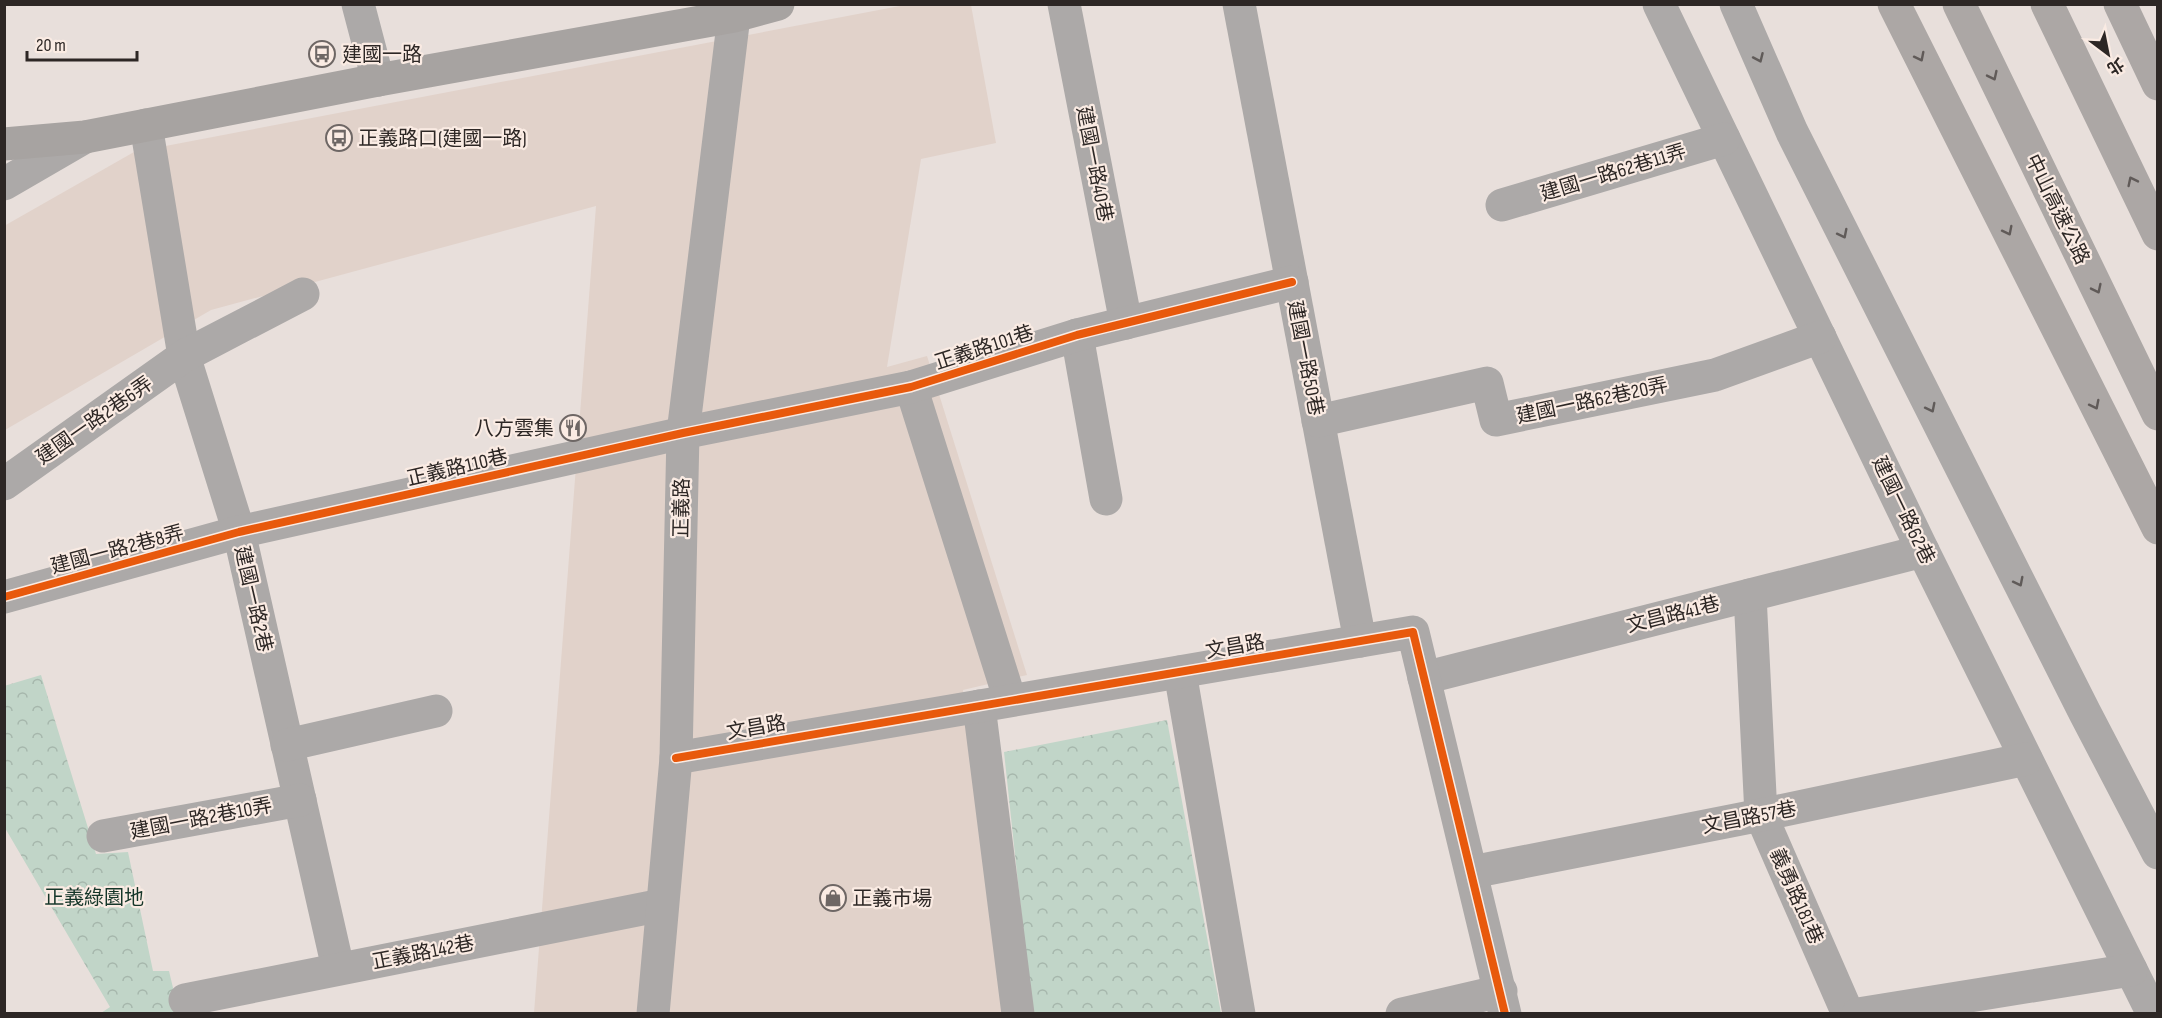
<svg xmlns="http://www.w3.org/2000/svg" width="2162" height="1018" viewBox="0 0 2162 1018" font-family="'Sofia Sans Condensed','Noto Sans TC',sans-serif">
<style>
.built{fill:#e1d2ca}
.park{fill:url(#park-crowns)}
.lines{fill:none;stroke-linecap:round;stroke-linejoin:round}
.minor{stroke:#aca9a8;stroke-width:33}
.major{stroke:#a7a3a1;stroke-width:33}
.highway{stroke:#aca7a5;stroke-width:33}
.cycleway-casing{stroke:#faebe3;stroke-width:11}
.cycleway{stroke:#e8590c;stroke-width:8}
.oneway{stroke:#605a58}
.oneway2{stroke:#605b59}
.labels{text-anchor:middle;stroke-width:4.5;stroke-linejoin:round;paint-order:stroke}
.poi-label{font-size:20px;fill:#2d2725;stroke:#faebe3;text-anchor:start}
.street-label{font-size:20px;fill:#2d2725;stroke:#faebe3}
.park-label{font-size:20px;fill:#153629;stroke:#faebe3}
</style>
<defs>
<pattern id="park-crowns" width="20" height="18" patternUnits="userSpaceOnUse" patternTransform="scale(1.5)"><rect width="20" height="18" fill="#c1d5c8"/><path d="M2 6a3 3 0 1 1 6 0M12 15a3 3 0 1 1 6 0" fill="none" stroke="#a6b7ac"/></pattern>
</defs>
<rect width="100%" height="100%" fill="#e8dfdb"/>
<path class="built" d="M905 5H971L996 143 921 159 887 367 927 356 1027 675 963 690 1003 1013H534L596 206 211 310 5 430 4 226 134 152Z"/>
<g class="park">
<path d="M41 675 96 854 128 852 153 971H169L179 1013H101L110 1007 5 828 4 686Z"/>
<path d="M1167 720 1221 1013H1032L1004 752Z"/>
</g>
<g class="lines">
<g class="minor">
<path d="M358 4 378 80"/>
<path d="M1064 4 1126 323"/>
<path d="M1239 4 1360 641"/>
<path d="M1659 4 1923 551 2153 1014"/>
<path d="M1736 4 1792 132 2085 713 2158 853"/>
<path d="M146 125 184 356 239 532 338 968"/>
<path d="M4 184 85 137"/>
<path d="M1502 205 1724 139"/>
<path d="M1077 335 1106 499"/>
<path d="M911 387 1010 700"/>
<path d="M1318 421 1487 383 1496 420 1715 375 1820 337"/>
<path d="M4 484 184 356 303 294"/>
<path d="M1750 595 1761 815 1848 1014"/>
<path d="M4 597 239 532 683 433 911 387 1077 335 1292 282"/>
<path d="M1180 672 1239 1014"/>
<path d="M1424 678 1923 551"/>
<path d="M979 706 1018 1014"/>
<path d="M287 745 436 711"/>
<path d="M676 758 1413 632 1505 1014"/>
<path d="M103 836 300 800"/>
<path d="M1472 872 1761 815 2026 759"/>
<path d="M185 1000 662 905"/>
<path d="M653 1014 676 758 683 433 734 16 731 4"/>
<path d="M1402 1014 1501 991"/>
<path d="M1858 1014 2131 970"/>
</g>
<path class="major" d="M4 144 85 137 378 80 734 16 778 4"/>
<g class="highway">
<path d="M1894 4 2158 528"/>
<path d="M1959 4 2158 414"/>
<path d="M2047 4 2158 234"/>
<path d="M2120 4 2158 84"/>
</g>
<defs>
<g id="cycleway">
<path d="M4 597 239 532 683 433 911 387 1077 335 1292 282"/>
<path d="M676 758 1413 632 1505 1014"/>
</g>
</defs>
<use href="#cycleway" class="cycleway-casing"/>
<use href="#cycleway" class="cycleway"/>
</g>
<defs><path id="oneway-chevron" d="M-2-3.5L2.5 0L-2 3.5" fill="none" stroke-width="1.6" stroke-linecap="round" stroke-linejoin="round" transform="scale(1.5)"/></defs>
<g class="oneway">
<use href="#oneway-chevron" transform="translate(1920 57) rotate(63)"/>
<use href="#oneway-chevron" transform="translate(1993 76) rotate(64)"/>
<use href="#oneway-chevron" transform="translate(2132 181) rotate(-116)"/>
<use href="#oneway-chevron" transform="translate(2008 231) rotate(63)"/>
<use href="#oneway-chevron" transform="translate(2097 289) rotate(64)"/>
<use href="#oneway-chevron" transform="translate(2095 405) rotate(63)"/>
</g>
<g class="oneway2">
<use href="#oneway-chevron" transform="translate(1759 58) rotate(66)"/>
<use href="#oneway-chevron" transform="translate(1843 234) rotate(63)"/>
<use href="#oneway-chevron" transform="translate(1931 408) rotate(63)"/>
<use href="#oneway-chevron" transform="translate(2019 582) rotate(63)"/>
</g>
<defs>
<symbol id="bus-ring" viewBox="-11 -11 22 22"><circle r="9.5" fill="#faebe3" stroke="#6e6765" stroke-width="1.5"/><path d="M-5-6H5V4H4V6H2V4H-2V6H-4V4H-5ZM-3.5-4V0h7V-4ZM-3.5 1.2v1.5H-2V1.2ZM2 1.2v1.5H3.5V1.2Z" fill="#6e6765"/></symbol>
<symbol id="restaurant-ring" viewBox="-11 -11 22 22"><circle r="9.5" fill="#faebe3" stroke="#6e6765" stroke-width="1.5"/><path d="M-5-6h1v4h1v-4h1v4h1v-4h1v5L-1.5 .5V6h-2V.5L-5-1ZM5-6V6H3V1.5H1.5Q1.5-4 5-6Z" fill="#6e6765"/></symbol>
<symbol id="shop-ring" viewBox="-11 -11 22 22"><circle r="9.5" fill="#faebe3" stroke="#6e6765" stroke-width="1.5"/><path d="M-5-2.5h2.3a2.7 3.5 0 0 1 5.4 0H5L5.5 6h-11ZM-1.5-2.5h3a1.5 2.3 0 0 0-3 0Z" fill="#6e6765"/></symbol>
</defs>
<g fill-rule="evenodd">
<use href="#bus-ring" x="307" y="39" width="30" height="30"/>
<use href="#bus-ring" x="324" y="123" width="30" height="30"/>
<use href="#restaurant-ring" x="558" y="413" width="30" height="30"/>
<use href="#shop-ring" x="818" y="883" width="30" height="30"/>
</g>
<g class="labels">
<g class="poi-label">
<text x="342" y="61">建國一路</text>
<text x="358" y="145">正義路口(建國一路)</text>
<text x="554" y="435" text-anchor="end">八方雲集</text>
<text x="852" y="905">正義市場</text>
</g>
<g class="street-label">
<text transform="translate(1095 164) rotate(79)" y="7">建國一路40巷</text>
<text transform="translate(1613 172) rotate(-17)" y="7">建國一路62巷11弄</text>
<text transform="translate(2058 209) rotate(64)" y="7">中山高速公路</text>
<text transform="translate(984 347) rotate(-18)" y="7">正義路101巷</text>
<text transform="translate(1306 358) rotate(79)" y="7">建國一路50巷</text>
<text transform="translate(1592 400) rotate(-12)" y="7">建國一路62巷20弄</text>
<text transform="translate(94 420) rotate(-35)" y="7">建國一路2巷6弄</text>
<text transform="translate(457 467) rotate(-13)" y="7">正義路110巷</text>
<text transform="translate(681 508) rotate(-89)" y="7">正義路</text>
<text transform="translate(1904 510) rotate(64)" y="7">建國一路62巷</text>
<text transform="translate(117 549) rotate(-15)" y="7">建國一路2巷8弄</text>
<text transform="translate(254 599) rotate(77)" y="7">建國一路2巷</text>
<text transform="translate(1673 614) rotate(-14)" y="7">文昌路41巷</text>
<text transform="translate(1235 646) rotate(-10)" y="7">文昌路</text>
<text transform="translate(756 727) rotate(-10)" y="7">文昌路</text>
<text transform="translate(1749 817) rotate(-11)" y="7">文昌路57巷</text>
<text transform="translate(201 818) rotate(-11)" y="7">建國一路2巷10弄</text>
<text transform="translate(1797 896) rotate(66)" y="7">義勇路181巷</text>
<text transform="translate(423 952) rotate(-11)" y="7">正義路142巷</text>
</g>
<g class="park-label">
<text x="94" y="904">正義綠園地</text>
</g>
</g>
<rect width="2162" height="1018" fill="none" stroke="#2d2725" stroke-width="12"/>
<g transform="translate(2108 54) rotate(148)" stroke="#faebe3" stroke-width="4.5" paint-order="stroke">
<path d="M0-4.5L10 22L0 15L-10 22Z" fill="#2d2725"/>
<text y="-9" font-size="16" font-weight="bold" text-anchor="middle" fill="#2d2725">北</text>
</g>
<path d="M27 51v9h110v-9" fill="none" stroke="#2d2725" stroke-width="3"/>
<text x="36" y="51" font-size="18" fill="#2d2725" stroke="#faebe3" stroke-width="4.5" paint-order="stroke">20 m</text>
</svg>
